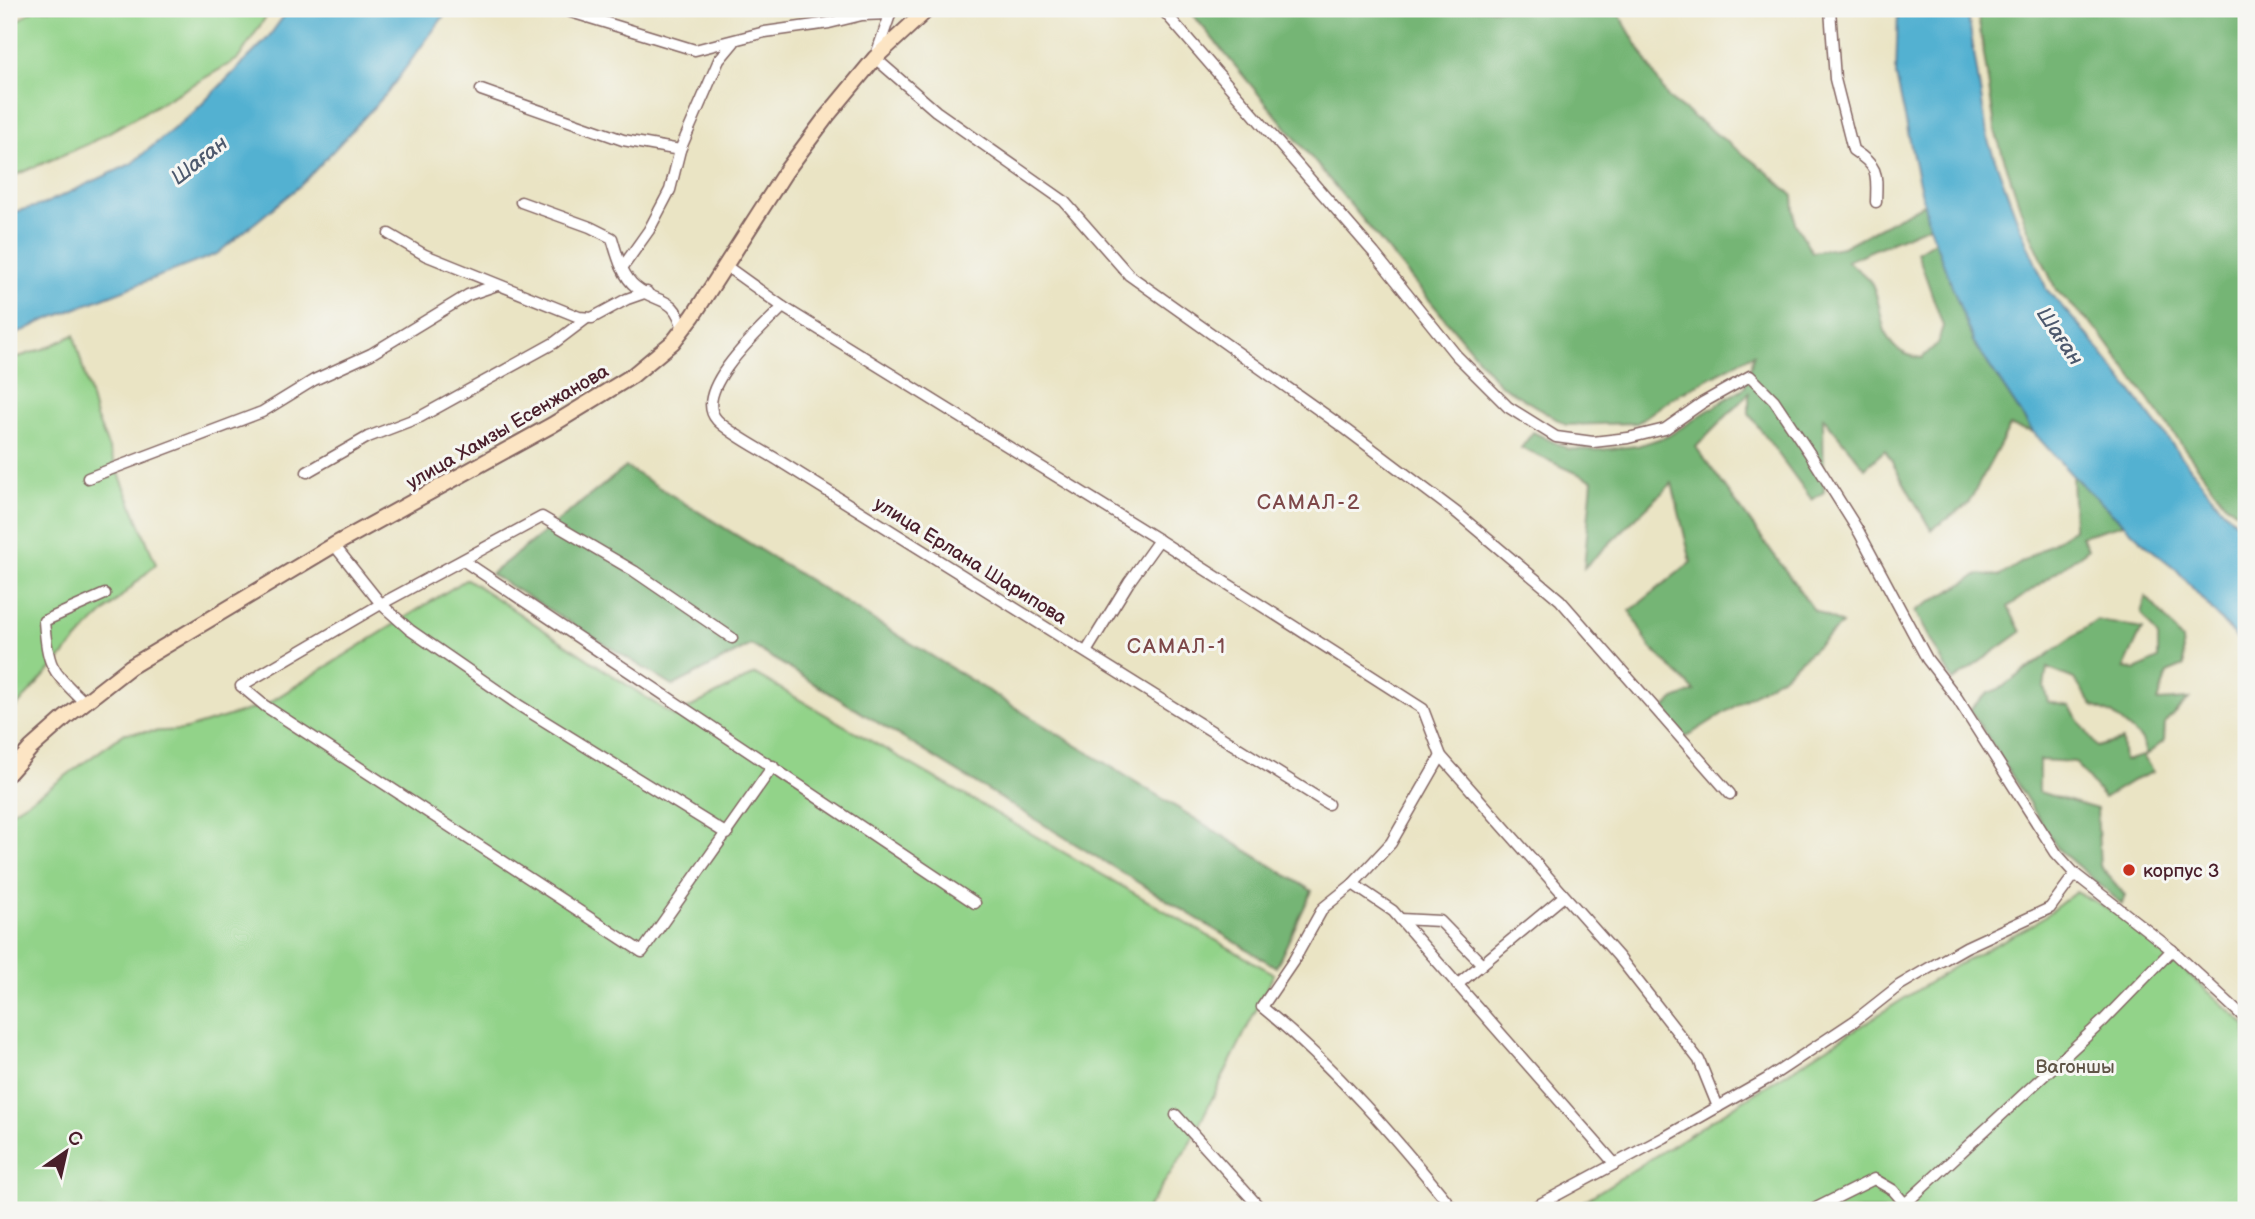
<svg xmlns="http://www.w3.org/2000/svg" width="2255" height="1219" viewBox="0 0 2255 1219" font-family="'Balsamiq Sans',sans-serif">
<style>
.green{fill:#92d389;stroke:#6e795a;stroke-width:2}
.forest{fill:#75b575;stroke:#606a50;stroke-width:2}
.water{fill:#52b1d1;stroke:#4e687e;stroke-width:2}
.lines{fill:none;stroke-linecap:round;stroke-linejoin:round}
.street-casing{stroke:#826461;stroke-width:13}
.secondary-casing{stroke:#826461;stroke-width:18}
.street{stroke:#fff;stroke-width:10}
.secondary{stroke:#fce5c4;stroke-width:14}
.poi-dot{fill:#c8321e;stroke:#f6f6f2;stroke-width:2.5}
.labels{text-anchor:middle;stroke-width:6;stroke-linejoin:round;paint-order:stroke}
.street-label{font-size:19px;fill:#4a1f2b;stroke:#f6f6f2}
.poi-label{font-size:19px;fill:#4a1f2b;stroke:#f6f6f2;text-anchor:start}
.park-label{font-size:19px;fill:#605547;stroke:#f6f6f2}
.water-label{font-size:21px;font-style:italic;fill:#4d596d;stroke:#f6f6f2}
.neighbourhood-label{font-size:21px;letter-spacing:2px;fill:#7e4849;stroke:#f6f6f2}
</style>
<rect width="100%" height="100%" fill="#f6f6f2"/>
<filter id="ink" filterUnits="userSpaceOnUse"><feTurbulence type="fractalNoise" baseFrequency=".0143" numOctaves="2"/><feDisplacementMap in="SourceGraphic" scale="14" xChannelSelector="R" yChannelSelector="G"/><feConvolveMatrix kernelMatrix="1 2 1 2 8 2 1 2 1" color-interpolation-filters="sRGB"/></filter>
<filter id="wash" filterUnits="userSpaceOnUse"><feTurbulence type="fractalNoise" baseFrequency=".00686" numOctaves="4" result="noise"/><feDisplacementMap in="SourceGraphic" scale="28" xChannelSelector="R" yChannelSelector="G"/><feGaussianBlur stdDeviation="1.57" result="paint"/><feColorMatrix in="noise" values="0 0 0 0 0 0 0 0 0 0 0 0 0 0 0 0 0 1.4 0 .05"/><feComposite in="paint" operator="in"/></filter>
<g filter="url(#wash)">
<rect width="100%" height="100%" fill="#eae4c4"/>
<g class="green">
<path d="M34 9H271L238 59 88 144 9 178V28Z"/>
<path d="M74 335 96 417 156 564 90 626 9 715V360L46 348Z"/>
<path d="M467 579 674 716 755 674 1274 974 1189 1145 1146 1210H524L508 1201 503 1210H9V813L49 788 125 733 183 730 265 705Z"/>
<path d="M2076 892 2123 916 2246 1025V1210H1570L1957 965 2034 924Z"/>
</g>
<g class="forest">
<path d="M1188 9H1616L1668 98 1766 171 1793 196 1795 223 1812 252 1843 247 1925 203 1929 226 1847 261C1855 268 1867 275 1872 284 1887 316 1875 352 1922 358L1938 343 1943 326 1917 252 1936 240 1973 341 2033 432 2010 426 1968 504 1931 530 1885 450 1865 468 1823 417 1824 492 1812 500 1749 414V393L1696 447 1814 610 1842 624 1784 675 1686 737 1661 712 1674 699 1695 691 1650 647 1630 611 1691 562 1672 483 1584 568 1592 480 1521 448 1533 432 1568 449 1599 450 1637 446 1668 436 1745 387 1754 354 1672 398 1637 423 1566 425 1499 384Z"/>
<path d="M1977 9H2246V520L2224 502 2099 332 2056 290 2025 222 1996 134Z"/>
<path d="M626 467 1312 891 1276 967 751 645 673 686 491 574Z"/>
<path d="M2072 475 2124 524 2081 536 2088 549 2008 607 2021 632 1953 681 1915 611 1980 574 2000 576 2074 529Z"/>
<path d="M2146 597 2162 614 2182 640 2184 666 2167 673 2158 701 2189 699 2165 722 2164 741 2146 755 2142 740 2112 714 2093 706 2074 679 2047 668 2044 687 2048 702 2069 706 2097 747 2122 740 2124 761 2143 756 2153 772 2130 782 2104 798 2075 762 2039 760V792L2097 809 2100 866 2125 895 2122 904 2058 849 1970 709 1988 693 2001 688 2097 620 2142 629 2124 668 2136 670 2158 659V637L2141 613Z"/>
</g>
<g class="water">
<path d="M289 9H449L387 93 302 184 217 254 41 322 9 338V213L42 205 131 164 195 111 267 39Z"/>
<path d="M1898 9H1967L1988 140 2018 222 2047 290 2090 338 2219 505 2246 533V649L2176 569 2147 546 2072 475 2033 432 1973 341 1929 226 1916 170 1896 75Z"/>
</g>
</g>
<g filter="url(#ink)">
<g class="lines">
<defs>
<g id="street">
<path d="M561 9 695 50 765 32 829 23 862 15 890 14"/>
<path d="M892 9 875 58 936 111 1064 201 1129 275 1347 430 1457 513 1560 600 1730 794"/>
<path d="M1162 9 1374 253 1456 355 1508 407 1556 437 1593 442 1628 438 1665 429 1702 403 1750 376 1774 400 1810 454 1859 532 1927 659 1957 698 2056 853 2075 874 2172 950 2246 1019"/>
<path d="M1830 9 1835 79 1853 150C1879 167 1877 173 1876 202"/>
<path d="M481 90 623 140 680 150"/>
<path d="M521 202 590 227 612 238C617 255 622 276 636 287 658 305 675 294 683 330"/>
<path d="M389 234 425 255 579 317 592 318 627 299 647 292"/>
<path d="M726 266 783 307 1159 540 1423 709 1441 756 1618 956 1654 1002 1699 1060 1718 1107"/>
<path d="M622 268 649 230 670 190 680 150 719 60 734 42"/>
<path d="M783 307C764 326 690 391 717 420 730 434 764 451 781 462L1328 804"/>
<path d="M307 472 368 437 420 417 554 343 587 318"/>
<path d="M88 478 262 412 314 380 371 354 468 295 497 285"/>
<path d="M334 545 381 604 410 630 520 706 727 834"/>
<path d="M464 561 975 903"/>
<path d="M732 638 634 571 542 517 381 604 241 686 265 706 642 952 773 766"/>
<path d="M1086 652 1129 582 1159 540"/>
<path d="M84 702C51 669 48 669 44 621L105 594"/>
<path d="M1441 756 1391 843 1353 884 1323 908 1294 960 1262 1007C1334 1066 1396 1138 1454 1210"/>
<path d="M1353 884 1393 911 1615 1164"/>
<path d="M1400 919 1440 921 1482 964"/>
<path d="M1457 985 1564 896"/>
<path d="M1176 1115 1262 1210"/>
<path d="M1529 1210 1665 1137 1767 1079 1853 1022 1900 985 1922 972 1966 947 2050 908 2075 874"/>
<path d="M1812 1210 1874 1179 1893 1190 1905 1204 2103 1021 2172 950"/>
</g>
<path id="secondary" d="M9 773 31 748 66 717 130 667 334 545 552 425 632 376 673 342 693 316 786 171 827 116 875 58 928 9"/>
</defs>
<use href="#street" class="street-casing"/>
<use href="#secondary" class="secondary-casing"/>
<use href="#street" class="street"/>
<use href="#secondary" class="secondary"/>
</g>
</g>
<circle class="poi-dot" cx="2129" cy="870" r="7"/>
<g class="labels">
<g class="street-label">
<text transform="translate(507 426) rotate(-30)" y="7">улица Хамзы Есенжанова</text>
<text transform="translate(971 560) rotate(32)" y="7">улица Ерлана Шарипова</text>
</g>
<g class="poi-label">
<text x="2143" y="877">корпус 3</text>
</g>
<g class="park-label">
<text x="2075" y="1073">Вагоншы</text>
</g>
<g class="water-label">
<text transform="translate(199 160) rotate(-38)" y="7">Шаған</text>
<text transform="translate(2060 336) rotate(56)" y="7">Шаған</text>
</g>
<g class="neighbourhood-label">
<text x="1309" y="509">САМАЛ-2</text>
<text x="1177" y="653">САМАЛ-1</text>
</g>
</g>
<rect width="2255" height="1219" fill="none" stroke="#f6f6f2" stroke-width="35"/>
<g transform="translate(66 1152) rotate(34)" stroke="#f6f6f2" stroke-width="5" paint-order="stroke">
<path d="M0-5L12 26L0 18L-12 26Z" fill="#4a1f2b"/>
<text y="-10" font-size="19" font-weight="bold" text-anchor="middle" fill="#4a1f2b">С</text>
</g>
</svg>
